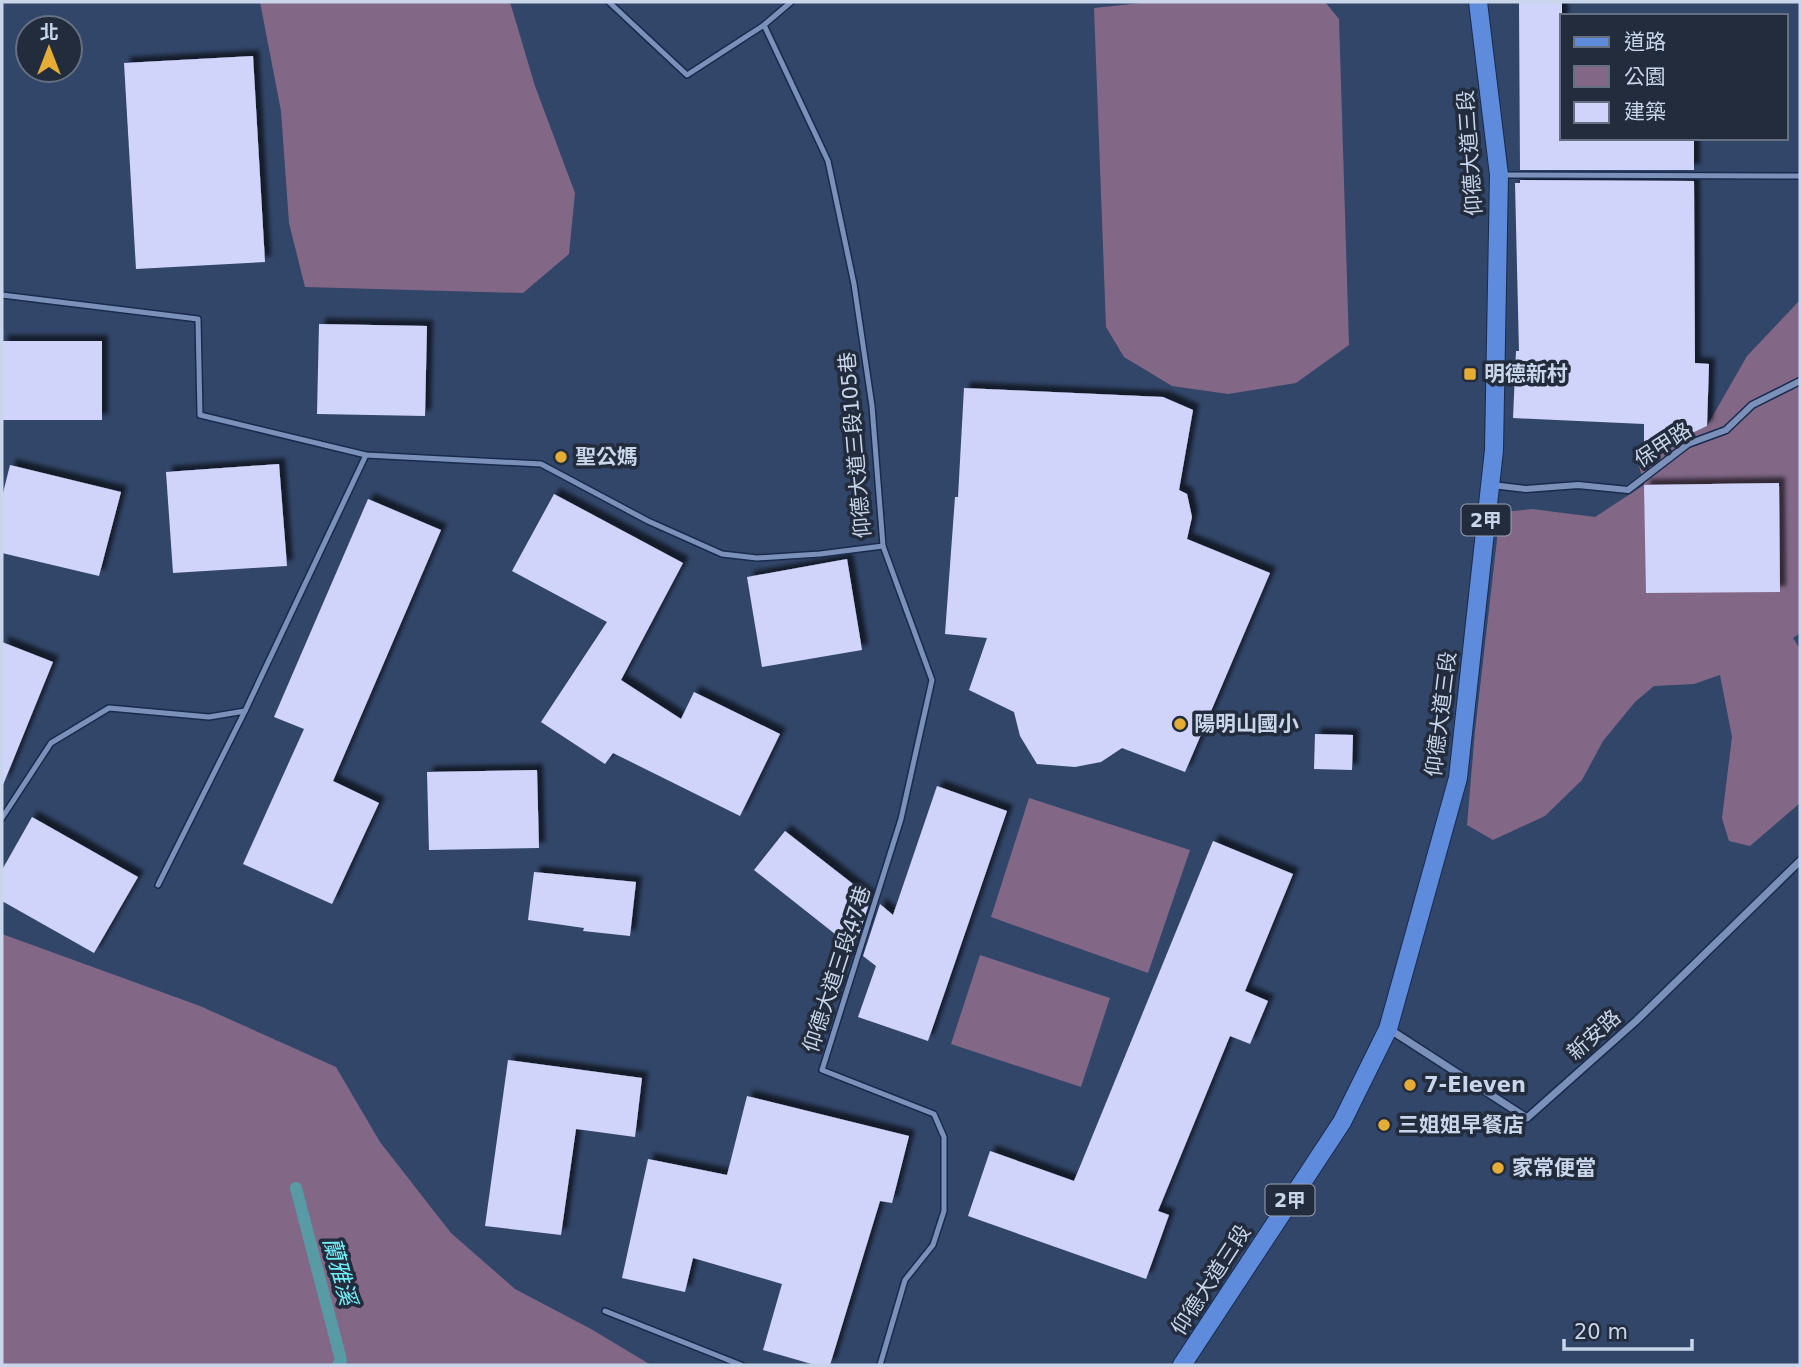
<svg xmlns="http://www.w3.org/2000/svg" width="1802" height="1367" viewBox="0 0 1802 1367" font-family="'DejaVu Sans','Noto Sans TC',sans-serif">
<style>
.green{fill:#826787}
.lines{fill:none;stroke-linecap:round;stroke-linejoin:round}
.stream{stroke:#599ba5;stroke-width:12}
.building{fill:#d1d4fa;filter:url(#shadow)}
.service-casing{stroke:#192b4d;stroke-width:8}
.pedestrian-casing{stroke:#192b4d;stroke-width:9}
.minor-casing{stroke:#192b4d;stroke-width:10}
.primary-casing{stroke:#192b4d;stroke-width:20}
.service{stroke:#7b91b9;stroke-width:5}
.pedestrian{stroke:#7b91b9;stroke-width:6}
.minor{stroke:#7b91b9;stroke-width:7}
.primary{stroke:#5f8bdc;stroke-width:18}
.poi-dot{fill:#e5ad36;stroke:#232c3d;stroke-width:2.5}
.labels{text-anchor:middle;stroke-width:7;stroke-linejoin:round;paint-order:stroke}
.shield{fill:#232c3d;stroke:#96a2b6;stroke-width:2}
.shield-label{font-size:19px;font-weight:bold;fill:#c8d5ea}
.street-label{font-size:21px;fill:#c8d5ea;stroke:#232c3d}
.poi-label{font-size:21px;font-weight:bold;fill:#c8d5ea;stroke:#232c3d;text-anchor:start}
.water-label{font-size:23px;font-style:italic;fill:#73eef7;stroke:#232c3d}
</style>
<defs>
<filter id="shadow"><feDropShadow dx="6" dy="-6" stdDeviation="2" flood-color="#0009"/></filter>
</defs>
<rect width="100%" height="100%" fill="#324669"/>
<g class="green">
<path d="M260 2H510L535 86 575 193 569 254 523 293 305 287 289 223 281 111Z"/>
<path d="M1151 2H1325L1339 19 1349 345 1296 383 1228 394 1172 386 1124 357 1106 327 1094 8Z"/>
<path d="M1800 300V633L1793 638 1800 649V803L1750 846 1729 841 1722 818 1732 737 1720 675 1694 684 1654 686 1635 702 1603 741 1582 780 1545 816 1493 840 1467 825 1475 731 1498 531 1504 512 1532 509 1595 517 1644 485 1638 462 1652 452 1707 426 1747 356Z"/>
<path d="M1029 798 1190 850 1148 973 991 917Z"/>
<path d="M2 934 200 1006 336 1067 380 1142 451 1233 515 1289 591 1329 651 1365H2Z"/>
<path d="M980 955 1110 998 1081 1087 951 1044Z"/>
</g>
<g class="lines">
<path class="stream" d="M296 1188 341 1360 338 1365"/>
</g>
<g class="building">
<path d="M1519 3H1562V138H1694V170H1520Z"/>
<path d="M253 56 265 262 136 269 124 63Z"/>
<path d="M1520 180 1694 181 1695 363 1709 364 1707 426 1644 456V424L1513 418 1516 351H1519L1515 183H1520Z"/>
<path d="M319 324 427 326 425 416 317 414Z"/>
<rect x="2" y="341" width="100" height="79"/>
<path d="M964 388 1163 397 1193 410 1179 490 1187 494 1192 517 1187 539 1270 573 1185 772 1122 748 1101 762 1075 767 1037 764 1020 736 1014 712 969 690 987 638 945 634 955 497H958Z"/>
<path d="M279 464 287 566 173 573 166 472Z"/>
<path d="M10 465 121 492 99 576 2 553V497Z"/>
<path d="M1779 483 1780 592 1646 593 1644 485Z"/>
<path d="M554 494 683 563 621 680 681 719 694 692 780 734 740 816 613 753 605 764 541 722 607 622 512 571Z"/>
<path d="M368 499 441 530 333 781 379 803 332 904 243 864 304 729 274 717Z"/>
<path d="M847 559 862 650 762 667 747 577Z"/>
<path d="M2 642 53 662 3 785H2Z"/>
<path d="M1315 734 1353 735 1352 770 1314 769Z"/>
<path d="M537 770 539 848 429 850 427 772Z"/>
<path d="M937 786 1007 811 928 1041 858 1017 876 966 863 956 880 904 893 915Z"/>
<path d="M32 817 138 877 94 953 2 901V870Z"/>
<path d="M785 831 871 898 854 949 754 870Z"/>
<path d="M1213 841 1293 874 1245 991 1268 1001 1250 1044 1230 1036 1158 1211 1169 1215 1146 1279 968 1216 990 1151 1074 1181Z"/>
<path d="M534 872 636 882 630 936 583 931 584 928 528 920Z"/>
<path d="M508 1060 642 1078 635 1137 576 1129 561 1235 485 1226Z"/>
<path d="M747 1096 909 1136 892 1203 880 1201 830 1365H815L763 1350 782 1284 693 1258 685 1292 622 1278 648 1159 727 1175Z"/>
</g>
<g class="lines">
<defs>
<g id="service">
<path d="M609 2 687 75 764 25"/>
<path d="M1502 175 1800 176"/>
<path d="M2 295 198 319 200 415 366 455 541 464 648 521 722 554 757 558 820 554 883 546 872 406 854 284 828 161 764 25 791 2"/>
<path d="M2 818 51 743 109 708 209 717 245 711 366 455"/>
<path d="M158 885 245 711"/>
<path d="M605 1311 741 1365"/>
<path d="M880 1365 905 1280 933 1245 944 1211V1137L934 1114 822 1070 901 819 932 680 883 546"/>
</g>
<path id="pedestrian" d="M1492 485 1526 489 1578 485 1628 490 1688 444 1726 430 1752 405 1800 381"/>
<path id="minor" d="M1389 1029 1527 1118 1636 1021 1800 861"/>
<path id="primary" d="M1182 1365 1342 1122 1388 1029 1458 778 1494 450 1499 175 1478 2"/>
</defs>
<use href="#service" class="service-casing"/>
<use href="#pedestrian" class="pedestrian-casing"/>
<use href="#minor" class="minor-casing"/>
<use href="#primary" class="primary-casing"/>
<use href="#service" class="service"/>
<use href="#pedestrian" class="pedestrian"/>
<use href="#minor" class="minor"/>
<use href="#primary" class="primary"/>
</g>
<g class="poi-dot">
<rect x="1463" y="367" width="14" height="14" rx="3.5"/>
<circle cx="561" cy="457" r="7"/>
<circle cx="1180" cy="724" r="7"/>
<circle cx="1410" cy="1085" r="7"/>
<circle cx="1384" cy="1125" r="7"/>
<circle cx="1498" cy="1168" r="7"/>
</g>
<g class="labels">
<g class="shield">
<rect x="1461.5" y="504.5" width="49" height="31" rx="5"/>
<rect x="1265.5" y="1184.5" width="49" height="31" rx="5"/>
</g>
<g class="shield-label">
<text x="1486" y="527">2甲</text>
<text x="1290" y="1207">2甲</text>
</g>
<g class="street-label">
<text transform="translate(1470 153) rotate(-94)" y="7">仰德大道三段</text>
<text transform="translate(855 445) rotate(-95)" y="7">仰德大道三段105巷</text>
<text transform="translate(1663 445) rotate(-33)" y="7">保甲路</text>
<text transform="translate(1441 714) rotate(-83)" y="7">仰德大道三段</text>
<text transform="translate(837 969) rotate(-72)" y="7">仰德大道三段47巷</text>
<text transform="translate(1594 1035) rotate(-42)" y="7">新安路</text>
<text transform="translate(1211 1280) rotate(-57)" y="7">仰德大道三段</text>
</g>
<g class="poi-label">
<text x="1484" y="381">明德新村</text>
<text x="575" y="464">聖公媽</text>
<text x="1194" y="731">陽明山國小</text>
<text x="1424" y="1092">7-Eleven</text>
<text x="1398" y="1132">三姐姐早餐店</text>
<text x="1512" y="1175">家常便當</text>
</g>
<g class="water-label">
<text transform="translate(340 1271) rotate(75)" y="8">蘭雅溪</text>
</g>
</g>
<rect width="1802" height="1367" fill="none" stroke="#c8d5ea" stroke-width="7"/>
<rect x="1560" y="14" width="228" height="126" fill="#232c3d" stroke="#657082" stroke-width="2"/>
<rect x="1574" y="37" width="35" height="10" fill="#5f8bdc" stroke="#657082" stroke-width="2"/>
<text x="1624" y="49" font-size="21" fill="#c8d5ea">道路</text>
<rect x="1574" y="66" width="35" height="21" fill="#826787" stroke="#657082" stroke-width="2"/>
<text x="1624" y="84" font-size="21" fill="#c8d5ea">公園</text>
<rect x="1574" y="102" width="35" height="21" fill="#d1d4fa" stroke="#657082" stroke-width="2"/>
<text x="1624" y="119" font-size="21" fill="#c8d5ea">建築</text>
<g transform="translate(49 49)"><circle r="33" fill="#232c3d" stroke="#657082" stroke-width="2"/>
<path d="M0-5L12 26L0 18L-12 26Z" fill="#e5ad36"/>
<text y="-10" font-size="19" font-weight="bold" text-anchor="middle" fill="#c8d5ea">北</text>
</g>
<path d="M1564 1339v10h128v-10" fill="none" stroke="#c8d5ea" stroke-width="3.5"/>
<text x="1574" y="1339" font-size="21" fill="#c8d5ea" stroke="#232c3d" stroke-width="5" paint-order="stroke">20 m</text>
</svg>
